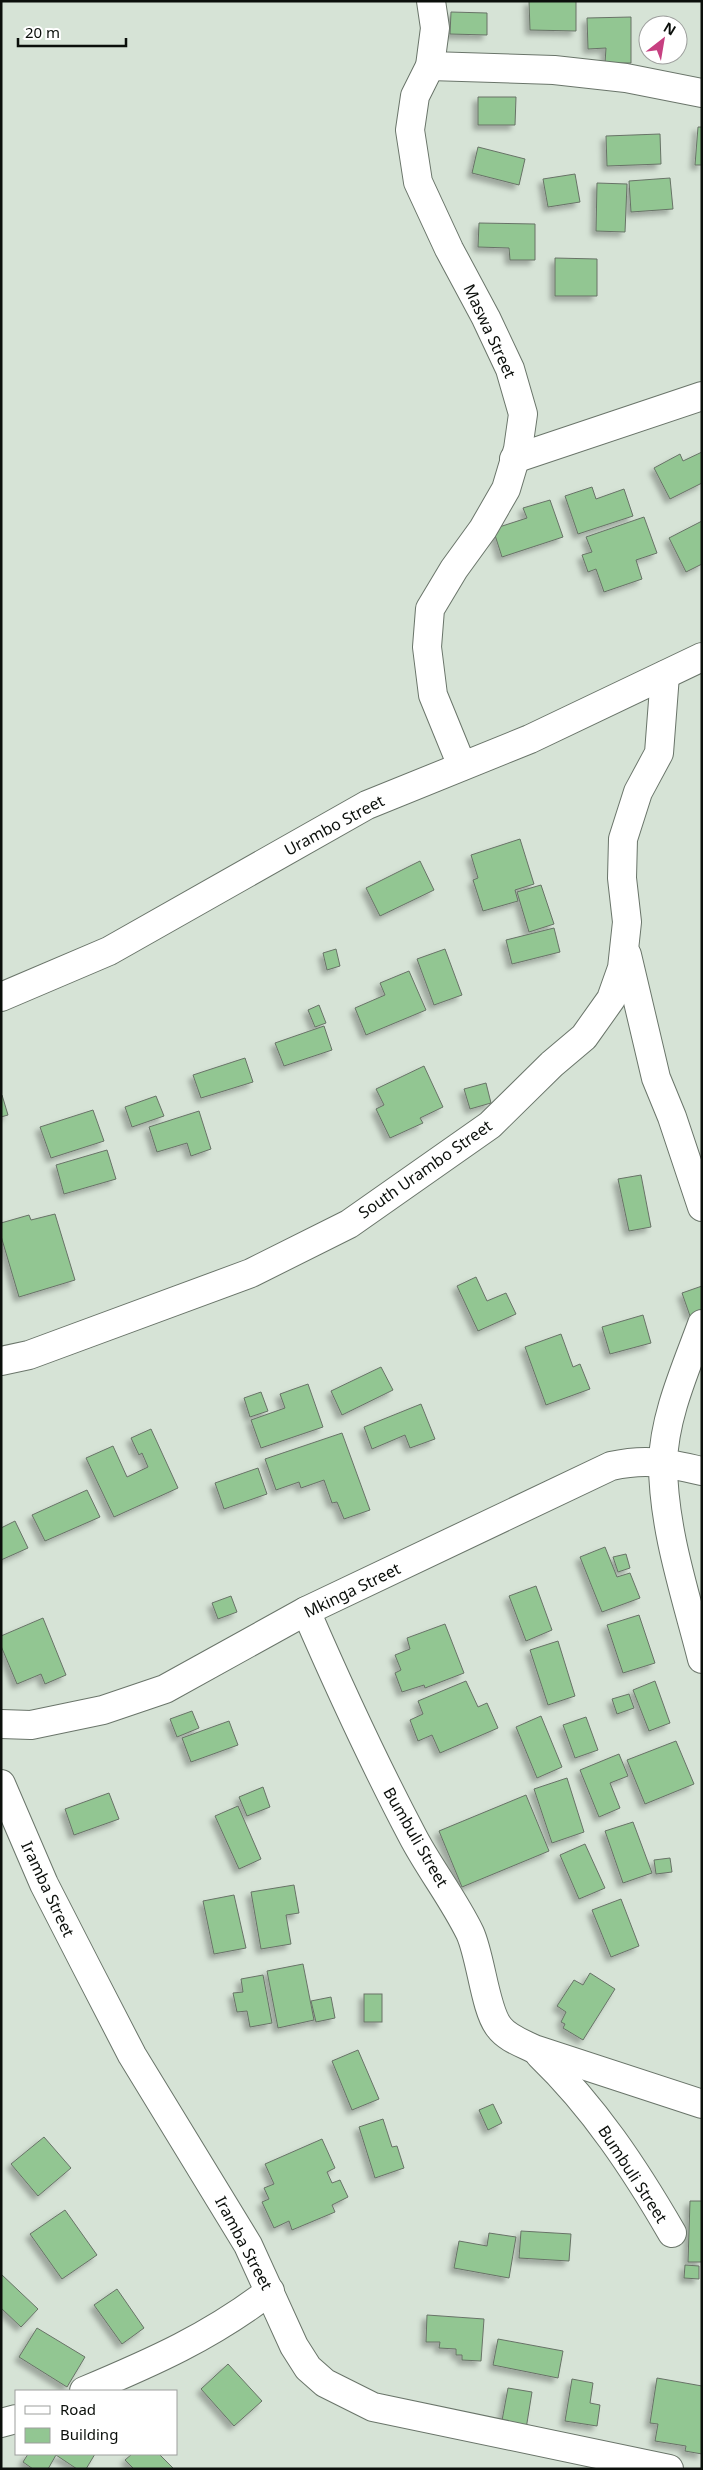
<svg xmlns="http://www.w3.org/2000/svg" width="703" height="2470" viewBox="0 0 703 2470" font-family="'Noto Sans',sans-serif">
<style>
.building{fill:#92c692;stroke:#687367;filter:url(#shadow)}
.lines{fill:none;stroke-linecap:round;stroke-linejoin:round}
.minor-casing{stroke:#6a756a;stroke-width:30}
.minor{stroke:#fff;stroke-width:28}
.labels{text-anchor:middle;stroke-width:4;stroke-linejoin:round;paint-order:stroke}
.street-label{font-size:16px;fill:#0b0f0b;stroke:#fff}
</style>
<defs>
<filter id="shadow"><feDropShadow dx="-4.5" dy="4.5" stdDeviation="2.5" flood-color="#0004"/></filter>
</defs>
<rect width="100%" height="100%" fill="#d6e3d6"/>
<g class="building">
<path d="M529 1H576V31L530 30Z"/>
<path d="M451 12 487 13V35L450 34Z"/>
<path d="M631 17V63H605L606 48 588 49 587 18Z"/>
<path d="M478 97H516L515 125H478Z"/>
<path d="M698 127H702V165H695Z"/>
<path d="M660 134 661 164 607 166 606 136Z"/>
<path d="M478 147 525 159 519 185 472 173Z"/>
<path d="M575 174 580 202 548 207 543 179Z"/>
<path d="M670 178 673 209 631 212 629 181Z"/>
<path d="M597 183 627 184 625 232 596 231Z"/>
<path d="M479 223 535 224V260H510L509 248 478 247Z"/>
<path d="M555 258 597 259V296H555Z"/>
<path d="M702 452V483L670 499 654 468 680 454 683 461Z"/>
<path d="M592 487 596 499 624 489 633 516 578 534 565 496Z"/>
<path d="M550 500 563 537 502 557 493 529 527 518 523 508Z"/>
<path d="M644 517 657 553 636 560 642 579 604 592 596 569 588 572 582 555 592 552 586 537Z"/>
<path d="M702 521V564L686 572 669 538Z"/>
<path d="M520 839 534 884 515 890 518 901 483 911 473 880 478 878 471 855Z"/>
<path d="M420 861 434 890 380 916 366 888Z"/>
<path d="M541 885 554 924 529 932 517 892Z"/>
<path d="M554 928 560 952 512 964 506 940Z"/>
<path d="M336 949 340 966 327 970 323 953Z"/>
<path d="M445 949 462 995 434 1005 417 959Z"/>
<path d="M409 971 426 1010 366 1035 355 1008 385 995 380 983Z"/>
<path d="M319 1005 326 1023 315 1027 308 1010Z"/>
<path d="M324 1026 332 1050 284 1066 275 1043Z"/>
<path d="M245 1058 253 1082 201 1098 193 1075Z"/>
<path d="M424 1066 443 1107 420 1118 423 1123 390 1138 376 1109 384 1105 376 1089Z"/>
<path d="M486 1083 491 1103 470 1109 464 1089Z"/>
<path d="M2 1095 8 1115 1 1117V1096Z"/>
<path d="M156 1096 164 1116 132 1127 125 1107Z"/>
<path d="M93 1110 104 1141 51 1158 40 1127Z"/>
<path d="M199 1111 211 1149 191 1156 187 1143 157 1152 149 1127Z"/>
<path d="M107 1150 116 1179 64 1194 56 1165Z"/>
<path d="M641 1175 651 1227 629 1231 618 1179Z"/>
<path d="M55 1214 75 1280 19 1297 1 1236V1223L29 1215 31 1220Z"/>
<path d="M476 1277 487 1301 506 1293 516 1314 478 1331 457 1286Z"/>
<path d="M702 1286V1312L690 1316 682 1293Z"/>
<path d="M643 1315 651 1343 610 1354 602 1327Z"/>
<path d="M561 1334 573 1367 580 1364 590 1389 546 1405 525 1347Z"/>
<path d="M381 1367 393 1390 342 1415 331 1391Z"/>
<path d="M308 1384 323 1427 261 1448 251 1420 285 1408 280 1394Z"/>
<path d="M261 1392 268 1411 250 1417 244 1398Z"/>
<path d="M421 1404 435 1439 410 1448 405 1435 372 1449 364 1427Z"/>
<path d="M151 1429 178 1488 114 1517 86 1458 113 1446 127 1477 148 1467 142 1453 139 1455 131 1438Z"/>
<path d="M342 1433 370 1510 344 1519 337 1502 332 1503 324 1480 301 1488 299 1482 276 1490 265 1459Z"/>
<path d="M258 1468 267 1494 224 1509 215 1483Z"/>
<path d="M87 1490 100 1517 45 1541 32 1515Z"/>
<path d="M15 1521 28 1548 1 1560V1528Z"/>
<path d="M605 1547 617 1577 630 1573 640 1598 602 1612 580 1557Z"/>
<path d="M626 1554 630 1568 618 1572 613 1557Z"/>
<path d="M536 1586 552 1630 526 1641 509 1596Z"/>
<path d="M231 1596 237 1612 218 1619 212 1603Z"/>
<path d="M639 1615 655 1663 623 1673 607 1625Z"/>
<path d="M43 1618 66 1675 45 1684 41 1674 17 1684 1 1646V1636Z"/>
<path d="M445 1624 464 1673 425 1688 424 1685 402 1692 395 1673 401 1670 395 1655 410 1649 407 1638Z"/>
<path d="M558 1641 575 1696 548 1705 530 1650Z"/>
<path d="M466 1681 478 1707 487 1703 498 1728 440 1753 432 1735 418 1741 410 1720 423 1714 418 1701Z"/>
<path d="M655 1681 670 1723 649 1731 633 1690Z"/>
<path d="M629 1694 634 1708 617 1714 612 1699Z"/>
<path d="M192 1711 199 1728 177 1737 170 1719Z"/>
<path d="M541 1716 562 1767 537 1778 516 1727Z"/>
<path d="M586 1717 598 1750 575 1758 563 1725Z"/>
<path d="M229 1721 238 1745 191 1762 182 1738Z"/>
<path d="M676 1741 694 1784 645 1804 627 1760Z"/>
<path d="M619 1754 628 1776 610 1783 620 1808 599 1817 580 1770Z"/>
<path d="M567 1778 584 1832 552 1843 534 1789Z"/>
<path d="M263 1787 270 1807 247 1816 239 1797Z"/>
<path d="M109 1793 119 1819 74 1835 65 1809Z"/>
<path d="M526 1795 549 1851 462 1887 439 1831Z"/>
<path d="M238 1806 261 1859 239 1869 215 1816Z"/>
<path d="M633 1822 652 1873 623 1883 605 1831Z"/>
<path d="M585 1844 605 1888 579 1899 560 1855Z"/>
<path d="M670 1858 672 1872 656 1874 654 1860Z"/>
<path d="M294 1885 299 1913 286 1915 291 1944 261 1949 251 1892Z"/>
<path d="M234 1895 246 1948 214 1954 203 1901Z"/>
<path d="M621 1899 639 1946 611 1957 592 1910Z"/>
<path d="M303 1964 314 2020 278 2028 267 1971Z"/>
<path d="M590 1973 615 1989 583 2040 563 2028 565 2024 561 2022 566 2012 557 2006 574 1980 583 1985Z"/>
<path d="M263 1975 272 2023 250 2027 247 2011 237 2012 233 1993 243 1992 241 1979Z"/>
<rect x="364" y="1994" width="18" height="28"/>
<path d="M331 1997 335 2018 316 2022 311 2001Z"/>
<path d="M358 2050 379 2099 352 2110 332 2061Z"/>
<path d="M493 2104 502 2123 488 2130 479 2110Z"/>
<path d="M383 2119 392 2147 397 2146 404 2168 375 2178 359 2127Z"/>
<path d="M44 2137 71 2168 38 2196 11 2164Z"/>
<path d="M322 2139 335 2168 327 2172 332 2183 340 2180 348 2197 332 2205 335 2212 292 2230 289 2221 274 2228 262 2202 269 2199 264 2188 274 2184 265 2164Z"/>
<path d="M690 2201H702V2262H688Z"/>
<path d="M65 2210 97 2255 62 2279 30 2234Z"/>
<path d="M521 2231 571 2234 569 2261 519 2258Z"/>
<path d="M489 2233 516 2237 509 2278 454 2268 459 2241 487 2246Z"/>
<path d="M685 2265 699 2266V2279L684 2278Z"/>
<path d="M1 2274 38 2309 21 2327 1 2308Z"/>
<path d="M117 2289 144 2328 122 2344 94 2305Z"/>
<path d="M427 2315 484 2319 481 2361 462 2360V2355H456V2349L439 2348 440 2342H426Z"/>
<path d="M37 2328 85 2357 67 2387 19 2357Z"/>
<path d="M498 2339 563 2351 558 2378 493 2365Z"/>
<path d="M228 2364 262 2401 234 2426 201 2389Z"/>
<path d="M657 2378 702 2386V2454L685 2451 686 2446 655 2441 658 2424 650 2423Z"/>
<path d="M572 2379 593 2383 590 2403 600 2405 597 2426 565 2421Z"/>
<path d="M508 2388 532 2392 526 2429 501 2426Z"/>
<path d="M28 2454H95L86 2469H77L56 2455 48 2469H33L23 2462Z"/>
<path d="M132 2454H159L174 2469H134L125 2460Z"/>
</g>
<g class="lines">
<defs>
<g id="minor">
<path d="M431 1 435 28 430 66 415 96 410 130 418 182 449 249 486 318 510 369 523 414 518 449 506 489 483 529 454 569 430 609 427 647 433 695 462 766"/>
<path d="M430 66 554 70 626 78 702 93"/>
<path d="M514 459 702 396"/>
<path d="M627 955 656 1078 672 1117 702 1207"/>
<path d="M1 997 109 951 367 805 530 739 702 657"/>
<path d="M702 1324C686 1368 664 1416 663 1463 663 1529 686 1596 702 1659"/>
<path d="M1 1361 29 1355 251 1273 349 1224 490 1125 552 1064 584 1037 611 999 622 968 627 922 622 878 623 839 638 792 659 753 665 675"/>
<path d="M306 1611C339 1687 373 1761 412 1835 429 1868 453 1898 470 1933 481 1957 485 2010 499 2027 507 2038 522 2043 534 2049L702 2104"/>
<path d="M1 1724 31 1725 103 1710 165 1689 306 1611 611 1466C648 1458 665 1463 702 1471"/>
<path d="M1 1784 44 1884 85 1964 132 2055 248 2245 294 2346 308 2368 325 2383 373 2407 669 2469"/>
<path d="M540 2055C594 2107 635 2169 672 2233"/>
<path d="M84 2391C153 2362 210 2337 270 2291"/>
<path d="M1 2423 16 2419"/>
</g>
</defs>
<use href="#minor" class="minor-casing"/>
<use href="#minor" class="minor"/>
</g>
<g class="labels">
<g class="street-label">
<text transform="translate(490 331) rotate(65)" y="6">Maswa Street</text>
<text transform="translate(334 825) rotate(-28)" y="6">Urambo Street</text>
<text transform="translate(425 1169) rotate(-35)" y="6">South Urambo Street</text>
<text transform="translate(352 1590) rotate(-26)" y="6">Mkinga Street</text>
<text transform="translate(416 1837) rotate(60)" y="6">Bumbuli Street</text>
<text transform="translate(48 1889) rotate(65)" y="6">Iramba Street</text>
<text transform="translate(633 2174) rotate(57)" y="6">Bumbuli Street</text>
<text transform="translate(244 2243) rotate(62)" y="6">Iramba Street</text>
</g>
</g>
<rect width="703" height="2470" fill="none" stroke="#0b0f0b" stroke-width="5"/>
<rect x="15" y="2390" width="162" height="65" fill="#ffffff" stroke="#9d9f9d"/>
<rect x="25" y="2406" width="25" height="8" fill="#ffffff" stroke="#9d9f9d"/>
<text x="60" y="2415" font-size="15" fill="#0b0f0b">Road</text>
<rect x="25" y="2428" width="25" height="15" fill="#92c692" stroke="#9d9f9d"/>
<text x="60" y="2440" font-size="15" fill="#0b0f0b">Building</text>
<g transform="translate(663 40) rotate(31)"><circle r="24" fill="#ffffff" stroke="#9d9f9d"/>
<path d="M0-4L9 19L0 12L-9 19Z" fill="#c74081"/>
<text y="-8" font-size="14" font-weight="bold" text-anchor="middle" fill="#0b0f0b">N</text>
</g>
<path d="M18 38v8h108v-8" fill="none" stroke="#0b0f0b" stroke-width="2.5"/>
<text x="25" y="38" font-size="15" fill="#0b0f0b" stroke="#ffffff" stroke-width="4" paint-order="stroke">20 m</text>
</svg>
